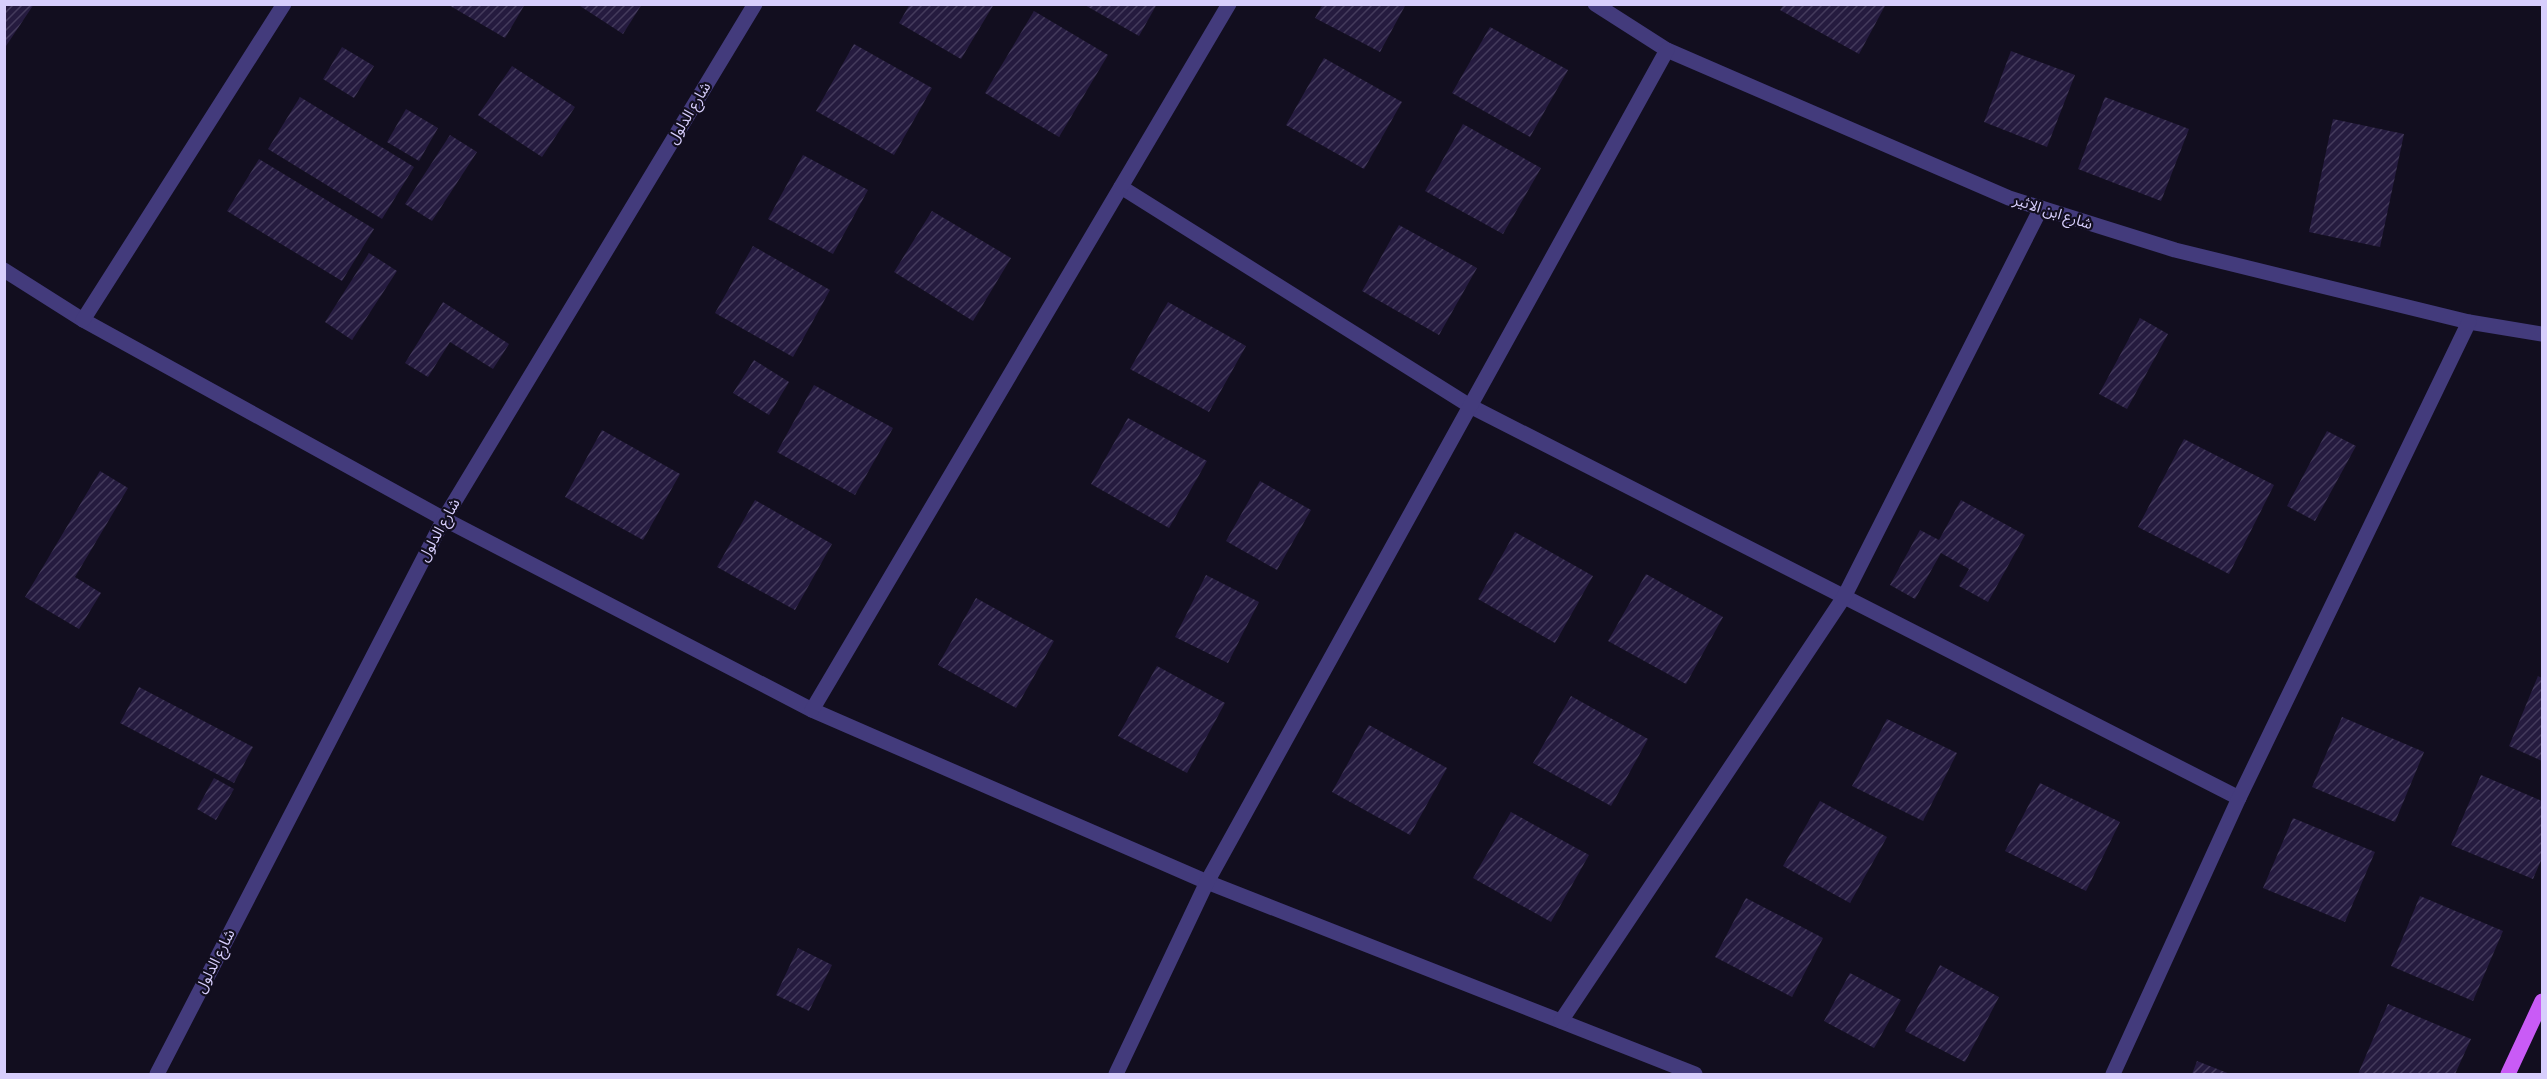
<svg xmlns="http://www.w3.org/2000/svg" width="2547" height="1079" viewBox="0 0 2547 1079" font-family="'PT Sans Narrow','Noto Sans Arabic',sans-serif">
<style>
.building{fill:url(#building-hatch)}
.lines{fill:none;stroke-linecap:round;stroke-linejoin:round}
.minor{stroke:#433b7c;stroke-width:15}
.major{stroke:#c95bf6;stroke-width:15}
.labels{text-anchor:middle;stroke-width:4.5;stroke-linejoin:round;paint-order:stroke}
.street-label{font-size:15px;fill:#d7cefc;stroke:#120e1f}
</style>
<defs>
<pattern id="building-hatch" width="6" height="6" patternUnits="userSpaceOnUse" patternTransform="scale(1.5)"><rect width="6" height="6" fill="#251b3f"/><path d="M-1 1l2-2M0 6l6-6M5 7l2-2" fill="none" stroke="#443b5c"/></pattern>
</defs>
<rect width="100%" height="100%" fill="#120e1f"/>
<g class="building">
<path d="M4 4H34L6 46 4 45Z"/>
<path d="M447 4H525L505 38Z"/>
<path d="M577 4H642L623 34Z"/>
<path d="M910 4H994L961 59 899 23Z"/>
<path d="M1083 4H1157L1139 36Z"/>
<path d="M1323 4H1406L1380 52 1315 18Z"/>
<path d="M1784 4H1886L1859 54 1780 10Z"/>
<path d="M1034 11 1108 55 1059 137 985 93Z"/>
<path d="M1490 27 1568 70 1530 137 1452 93Z"/>
<path d="M854 44 932 88 894 155 816 111Z"/>
<path d="M342 47 374 66 354 98 323 79Z"/>
<path d="M2011 51 2075 75 2047 147 1984 122Z"/>
<path d="M1324 58 1402 102 1364 169 1286 125Z"/>
<path d="M512 66 575 107 542 157 478 115Z"/>
<path d="M300 97 414 167 382 219 268 149Z"/>
<path d="M2105 97 2189 129 2161 201 2078 169Z"/>
<path d="M406 109 438 128 419 161 387 142Z"/>
<path d="M2333 119 2404 134 2380 247 2309 232Z"/>
<path d="M1463 124 1541 168 1503 234 1425 191Z"/>
<path d="M450 135 477 152 432 221 405 204Z"/>
<path d="M803 155 868 190 833 254 768 219Z"/>
<path d="M259 159 374 229 342 281 227 211Z"/>
<path d="M932 211 1011 258 973 321 894 272Z"/>
<path d="M1399 225 1477 268 1439 335 1362 291Z"/>
<path d="M753 246 830 290 793 357 715 313Z"/>
<path d="M369 253 397 271 352 340 325 322Z"/>
<path d="M443 302 509 344 493 369 450 342 428 377 405 363Z"/>
<path d="M1168 302 1246 346 1209 412 1130 369Z"/>
<path d="M2140 318 2168 334 2127 409 2099 394Z"/>
<path d="M754 360 789 382 769 415 733 393Z"/>
<path d="M814 385 893 428 855 495 777 452Z"/>
<path d="M1128 418 1207 461 1169 528 1091 484Z"/>
<path d="M602 430 680 474 643 540 565 497Z"/>
<path d="M2327 431 2356 446 2315 521 2287 506Z"/>
<path d="M2184 439 2274 485 2229 574 2138 527Z"/>
<path d="M100 471 128 488 75 577 101 593 79 629 25 597Z"/>
<path d="M1260 481 1311 510 1277 570 1226 541Z"/>
<path d="M755 500 832 544 795 610 717 567Z"/>
<path d="M1961 500 2025 535 1988 602 1959 586 1969 569 1941 553 1915 599 1890 585 1920 530 1939 540Z"/>
<path d="M1515 532 1593 576 1555 643 1478 599Z"/>
<path d="M1646 574 1723 617 1686 684 1608 641Z"/>
<path d="M1206 575 1259 602 1228 663 1175 637Z"/>
<path d="M976 598 1054 641 1016 708 938 665Z"/>
<path d="M1157 666 1225 703 1187 773 1118 736Z"/>
<path d="M2538 676 2542 678V761L2509 746Z"/>
<path d="M139 687 253 747 234 783 120 723Z"/>
<path d="M1571 696 1648 739 1611 806 1533 763Z"/>
<path d="M2342 717 2424 752 2395 822 2312 787Z"/>
<path d="M1887 719 1957 753 1923 821 1852 786Z"/>
<path d="M1369 725 1447 768 1410 835 1332 792Z"/>
<path d="M2481 775 2542 801V858L2533 879 2451 845Z"/>
<path d="M214 778 234 789 216 820 197 809Z"/>
<path d="M2040 783 2120 822 2086 891 2005 851Z"/>
<path d="M1820 801 1887 837 1850 903 1783 866Z"/>
<path d="M1511 812 1589 855 1551 922 1473 878Z"/>
<path d="M2293 818 2375 852 2345 922 2263 888Z"/>
<path d="M2420 896 2503 931 2473 1001 2391 966Z"/>
<path d="M1746 898 1823 938 1792 997 1715 957Z"/>
<path d="M798 948 832 965 809 1011 776 995Z"/>
<path d="M1940 965 1999 997 1965 1062 1905 1031Z"/>
<path d="M1850 973 1901 1000 1874 1048 1824 1021Z"/>
<path d="M2388 1004 2471 1039 2455 1074H2358Z"/>
<path d="M2197 1061 2230 1074H2192Z"/>
</g>
<g class="lines">
<g class="minor">
<path d="M1595 4 1667 50 2009 198 2175 250 2469 322 2542 334"/>
<path d="M1121 187 1470 406 2239 798"/>
<path d="M4 270 83 320 444 519 812 710 1207 882 1695 1074"/>
<path d="M83 320 284 4"/>
<path d="M812 710 1229 4"/>
<path d="M1561 1021 1844 597 2041 208"/>
<path d="M157 1074 444 519 755 4"/>
<path d="M1116 1074 1207 882 1667 50"/>
<path d="M2113 1074 2239 798 2469 322"/>
</g>
<path class="major" d="M2508 1074 2542 1001"/>
</g>
<g class="labels">
<g class="street-label">
<text transform="translate(689 113) rotate(-59)" y="5">شارع الدلول</text>
<text transform="translate(2053 212) rotate(18)" y="5">شارع ابن الاثير</text>
<text transform="translate(439 530) rotate(-61)" y="5">شارع الدلول</text>
<text transform="translate(215 961) rotate(-63)" y="5">شارع الدلول</text>
</g>
</g>
<rect width="2547" height="1079" fill="none" stroke="#d7cefc" stroke-width="12"/>
</svg>
